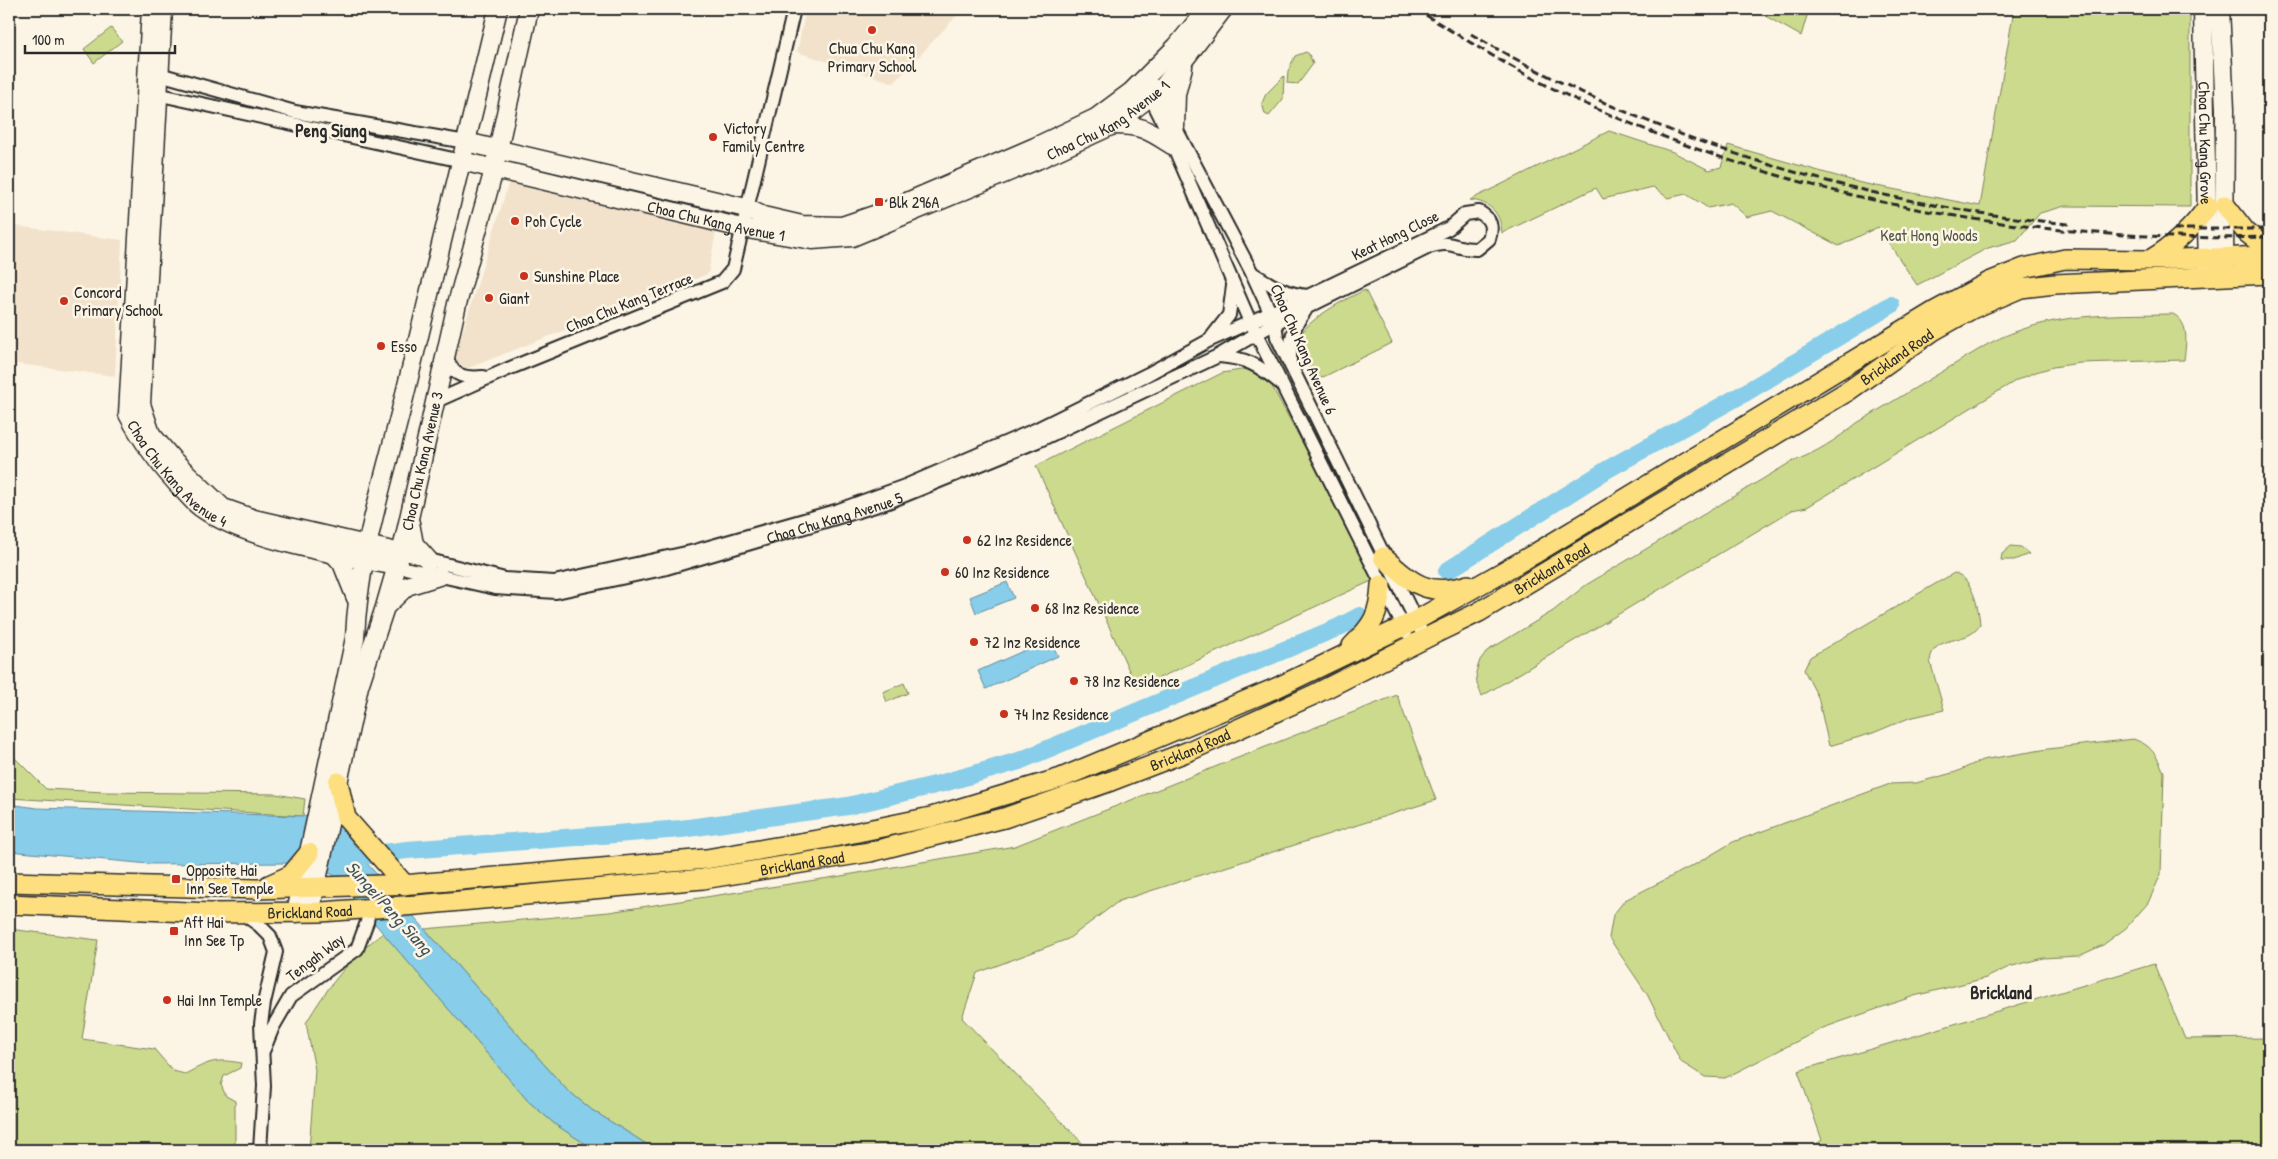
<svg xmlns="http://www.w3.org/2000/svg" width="2278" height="1159" viewBox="0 0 2278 1159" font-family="'Patrick Hand',sans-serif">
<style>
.built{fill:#f2e2cb}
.green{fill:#ccda8d;stroke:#7c825c}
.water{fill:#88cde9;stroke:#638c9d}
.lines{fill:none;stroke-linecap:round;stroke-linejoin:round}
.river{stroke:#88cde9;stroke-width:18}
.street-casing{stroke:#2b2b2b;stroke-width:16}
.secondary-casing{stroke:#2b2b2b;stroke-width:21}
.primary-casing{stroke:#2b2b2b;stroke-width:22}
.street{stroke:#fcf5e5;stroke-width:12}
.secondary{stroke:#fcf5e5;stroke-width:18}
.primary{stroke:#fddf80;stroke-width:19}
.rail{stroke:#2b2b2b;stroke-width:3;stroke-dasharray:8 4;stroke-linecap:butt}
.poi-dot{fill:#c8321e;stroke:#fcf5e5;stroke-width:2}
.labels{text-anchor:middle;stroke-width:5;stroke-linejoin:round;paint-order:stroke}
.poi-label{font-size:16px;fill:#2b2b2b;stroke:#fcf5e5;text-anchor:start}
.street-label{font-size:16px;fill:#2b2b2b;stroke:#fcf5e5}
.park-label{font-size:16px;fill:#535744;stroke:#fcf5e5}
.neighbourhood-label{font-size:18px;font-weight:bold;fill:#2b2b2b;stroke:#fcf5e5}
.water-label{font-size:18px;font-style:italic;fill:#42545a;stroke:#fcf5e5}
</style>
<rect width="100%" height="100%" fill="#fcf5e5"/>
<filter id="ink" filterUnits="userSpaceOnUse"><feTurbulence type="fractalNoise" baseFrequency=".02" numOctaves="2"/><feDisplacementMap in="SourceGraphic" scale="10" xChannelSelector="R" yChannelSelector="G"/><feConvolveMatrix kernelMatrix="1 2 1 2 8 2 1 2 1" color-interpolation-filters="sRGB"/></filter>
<g filter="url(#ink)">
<g class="built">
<path d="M806 9H963L894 83 797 52Z"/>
<path d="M509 182 716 232 708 274 466 369 454 359Z"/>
<path d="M9 225 122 240 115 376 9 363Z"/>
</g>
<g class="green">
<path d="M1753 9H1809L1801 36Z"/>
<path d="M2014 9H2190V207L2065 206 2040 213 2017 240 1988 248 1917 285 1878 227 1839 246 1772 211 1747 217 1731 203 1708 208 1686 194 1668 198 1653 187 1603 199 1596 188 1502 233C1501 213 1490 202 1470 200L1609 131 1673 152 1709 170 1721 167 1728 145 1861 183 1980 206Z"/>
<path d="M111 28 122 41 94 63 84 49Z"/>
<path d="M1306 52 1309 54 1313 64 1298 84 1287 83 1288 71 1295 56Z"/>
<path d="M1284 76 1283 99 1269 116 1265 114 1262 103 1266 94Z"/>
<path d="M1365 290 1392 343 1315 381C1310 369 1299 354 1299 341 1299 323 1349 297 1365 290Z"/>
<path d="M2173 314C2190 323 2186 343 2184 360L2080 363 2053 367 2036 372 2017 380 1807 507 1792 510 1482 696 1477 684 1476 672 1480 660 1487 651 1553 611 1586 585 1791 462C1816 453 1836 440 1857 423L1988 344C2049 312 2106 315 2173 314Z"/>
<path d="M1247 369 1268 379 1376 579 1137 688 1036 466 1222 373Z"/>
<path d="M2011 546 2021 547 2029 554 2014 560H2001L2002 554Z"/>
<path d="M1954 573C1972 576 1979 608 1980 625 1968 646 1933 633 1930 661L1944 710 1909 718 1873 733 1829 746 1818 697 1804 670 1810 657Z"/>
<path d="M904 683 908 693 887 702 883 692Z"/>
<path d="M1397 695 1436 800 1119 901 1068 939 977 973 962 1018 1089 1150H656L592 1110 565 1088 425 929 609 912 835 877 1015 846Z"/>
<path d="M2133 739C2152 745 2156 755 2164 772L2161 874 2148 903 2126 928 2103 945 2079 956 2043 958 2009 967 1986 978 1914 996 1823 1028 1725 1078 1705 1077 1681 1062 1647 994 1609 938 1613 915 1625 900 1694 865 1733 842 1890 784 1916 783 1956 772 1982 760 2048 749Z"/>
<path d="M9 752 46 789 105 792 276 794 305 799 303 816 9 798Z"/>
<path d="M9 929 98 940 82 1039 154 1049 173 1071 185 1074C209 1062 214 1058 241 1063L240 1068 224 1076 221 1085 226 1096 235 1101V1150H9Z"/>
<path d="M383 933 528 1101 556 1125 595 1150H309L315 1070 306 1023C326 989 351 956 383 933Z"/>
<path d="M2154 964 2185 1039 2269 1038V1150H1808L1822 1140 1798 1071Z"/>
</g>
<g class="water">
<path d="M1007 582 1014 598 976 613 970 597Z"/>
<path d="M1050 639 1058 656 986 689 978 671Z"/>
<path d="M9 804 37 808 303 816 340 823 365 861 565 1088 592 1110 656 1150H595L556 1125 528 1101 332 874 291 863 149 864 9 851Z"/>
</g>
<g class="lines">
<g class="river">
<path d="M1447 571 1608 469 1743 394 1891 305"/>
<path d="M345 858 407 850 681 829 848 806 943 783 1019 761 1339 627 1360 616"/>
</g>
<defs>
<g id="street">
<path d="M152 72 295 112 466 142"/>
<path d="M1153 85 1159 91 1175 127 1252 273 1275 323 1277 337 1290 364 1425 639"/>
<path d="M152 93 462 161"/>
<path d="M1145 93 1151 98 1163 122 1247 315 1406 632"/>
<path d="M1252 273C1271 285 1285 294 1308 296"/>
<path d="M1212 337 1229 315 1233 286"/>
<path d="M446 352C449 375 463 379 483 377"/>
<path d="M1219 356C1246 358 1258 365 1279 382"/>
<path d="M1290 362C1290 342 1292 327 1305 311"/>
<path d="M434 402 508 369 722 282 733 269 794 9"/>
<path id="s1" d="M396 566 495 588 556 592 663 569 849 514 888 502 1040 440 1218 356 1275 323 1429 247C1454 239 1455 250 1477 249L1489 239C1493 226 1491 219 1479 212L1465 214 1449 228 1308 296 1208 341 1148 374 1037 429 905 486 839 510 695 551 554 582 505 579 401 553"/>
<path d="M242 913 259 925 270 936 276 952 264 1003 261 1024 264 1086 260 1150"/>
<path d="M264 1049 273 1027 291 996 357 949 367 922 369 909"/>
</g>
<g id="secondary">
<path id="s2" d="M151 9 128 414C143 443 161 467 184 491 190 497 196 505 203 509 250 541 340 555 396 566"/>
<path d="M163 9 141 404 151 434 173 460 223 508 254 519 401 553"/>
<path id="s3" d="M2203 9 2208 273"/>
<path d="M2220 9 2225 109 2224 271"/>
<path d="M1113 125C1142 125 1148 130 1172 145"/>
<path d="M1175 127 1176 94 1183 67"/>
<path d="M466 142 746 208 763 216 802 225 842 226 886 211 1035 147 1096 118 1131 92 1177 46 1207 9"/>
<path id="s4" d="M462 161 742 228 812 240 852 237 1037 160 1113 125 1164 86 1223 9"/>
<path d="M410 523 414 544 429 561"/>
<path d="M334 554 342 563 356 598"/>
<path d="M386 606 407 586 439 576"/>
<path id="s5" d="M310 912 359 686 385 607 403 545 457 304 492 177 529 9"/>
<path d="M296 913 355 638C358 558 384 480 403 402 434 271 467 140 498 9"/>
</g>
<g id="primary">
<path d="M2225 205 2246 232 2269 250"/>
<path d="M2153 258C2176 244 2193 228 2208 206"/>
<path d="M1383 557C1412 583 1428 598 1468 585"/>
<path d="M1352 646C1373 625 1379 616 1381 585"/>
<path d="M338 782 346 818 405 885"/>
<path d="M9 882 258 889 414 884 706 859 829 838 931 817 1061 778 1276 688 1415 621 1536 553 1935 311 1989 282 2024 268 2065 259 2150 260 2269 256"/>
<path d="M269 885 291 875 309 853"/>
<path id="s6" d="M9 904 211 913 321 912 417 905 703 879 870 852 1004 818 1111 781 1189 751 1313 695 1436 633 1479 612 1848 391 1933 331 1972 309 2021 288 2055 284 2269 274"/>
</g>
</defs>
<use href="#street" class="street-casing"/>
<use href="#secondary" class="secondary-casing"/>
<use href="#primary" class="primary-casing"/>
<use href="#street" class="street"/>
<use href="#secondary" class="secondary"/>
<use href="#primary" class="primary"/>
<g class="rail">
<path d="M1416 9C1463 38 1510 68 1560 92 1782 198 2024 244 2269 237"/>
<path d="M1471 34C1654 141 1859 204 2069 224"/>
<path d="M2174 229H2269"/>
</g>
</g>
</g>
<g class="poi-dot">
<circle cx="872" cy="30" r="5"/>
<circle cx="713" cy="137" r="5"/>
<rect x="874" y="197" width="10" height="10" rx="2.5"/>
<circle cx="515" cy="221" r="5"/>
<circle cx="524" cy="276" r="5"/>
<circle cx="489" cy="298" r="5"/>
<circle cx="64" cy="301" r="5"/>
<circle cx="381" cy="346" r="5"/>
<circle cx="967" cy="540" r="5"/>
<circle cx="945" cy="572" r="5"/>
<circle cx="1035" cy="608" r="5"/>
<circle cx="974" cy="642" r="5"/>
<circle cx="1074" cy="681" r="5"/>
<circle cx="1004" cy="714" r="5"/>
<rect x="171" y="874" width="10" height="10" rx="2.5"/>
<rect x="169" y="926" width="10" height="10" rx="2.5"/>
<circle cx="167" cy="1000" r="5"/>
</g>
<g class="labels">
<g class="poi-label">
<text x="872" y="54" text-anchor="middle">Chua Chu Kang<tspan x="872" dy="18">Primary School</tspan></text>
<text x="723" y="134">Victory<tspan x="723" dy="18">Family Centre</tspan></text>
<text x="889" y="208">Blk 296A</text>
<text x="525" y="227">Poh Cycle</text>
<text x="534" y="282">Sunshine Place</text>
<text x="74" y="298">Concord<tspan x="74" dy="18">Primary School</tspan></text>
<text x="499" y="304">Giant</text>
<text x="391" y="352">Esso</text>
<text x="977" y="546">62 Inz Residence</text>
<text x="955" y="578">60 Inz Residence</text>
<text x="1045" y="614">68 Inz Residence</text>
<text x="984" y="648">72 Inz Residence</text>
<text x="1084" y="687">78 Inz Residence</text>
<text x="1014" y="720">74 Inz Residence</text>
<text x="186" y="876">Opposite Hai<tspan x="186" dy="18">Inn See Temple</tspan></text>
<text x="184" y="928">Aft Hai<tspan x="184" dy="18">Inn See Tp</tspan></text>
<text x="177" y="1006">Hai Inn Temple</text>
</g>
<g class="street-label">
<text dy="6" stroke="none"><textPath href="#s4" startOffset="681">Choa Chu Kang Avenue 1</textPath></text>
<text dy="6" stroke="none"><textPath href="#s3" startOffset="134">Choa Chu Kang Grove</textPath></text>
<text dy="6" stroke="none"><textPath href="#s4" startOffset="261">Choa Chu Kang Avenue 1</textPath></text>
<text transform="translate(1395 235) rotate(-26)" y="6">Keat Hong Close</text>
<text transform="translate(629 302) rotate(-22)" y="6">Choa Chu Kang Terrace</text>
<text transform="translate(1304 349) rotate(66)" y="6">Choa Chu Kang Avenue 6</text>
<text dy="6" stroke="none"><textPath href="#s6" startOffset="2011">Brickland Road</textPath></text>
<text dy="6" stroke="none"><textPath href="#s5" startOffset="465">Choa Chu Kang Avenue 3</textPath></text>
<text dy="6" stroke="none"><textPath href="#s2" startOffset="484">Choa Chu Kang Avenue 4</textPath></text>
<text dy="6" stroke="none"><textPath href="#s1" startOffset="451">Choa Chu Kang Avenue 5</textPath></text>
<text dy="6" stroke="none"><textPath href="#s6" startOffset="1606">Brickland Road</textPath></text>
<text dy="6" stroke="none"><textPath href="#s6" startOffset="1201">Brickland Road</textPath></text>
<text dy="6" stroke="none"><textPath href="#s6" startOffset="796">Brickland Road</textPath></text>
<text dy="6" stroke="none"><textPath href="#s6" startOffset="301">Brickland Road</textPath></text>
<text transform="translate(315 957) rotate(-37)" y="6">Tengah Way</text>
</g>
<g class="park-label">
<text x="1929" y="241">Keat Hong Woods</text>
</g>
<g class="neighbourhood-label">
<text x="331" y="137">Peng Siang</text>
<text x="2001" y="999">Brickland</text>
</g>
<g class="water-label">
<text transform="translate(389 908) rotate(48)" y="6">Sungei Peng Siang</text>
</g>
</g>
<rect width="2278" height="1159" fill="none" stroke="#fcf5e5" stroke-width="30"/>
<rect x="15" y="15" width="2248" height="1129" fill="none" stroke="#2b2b2b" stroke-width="2" filter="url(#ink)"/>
<path d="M25 45v8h150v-8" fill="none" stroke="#2b2b2b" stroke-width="2.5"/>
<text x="32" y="45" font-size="15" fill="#2b2b2b" stroke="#fcf5e5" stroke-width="4" paint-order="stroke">100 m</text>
</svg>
